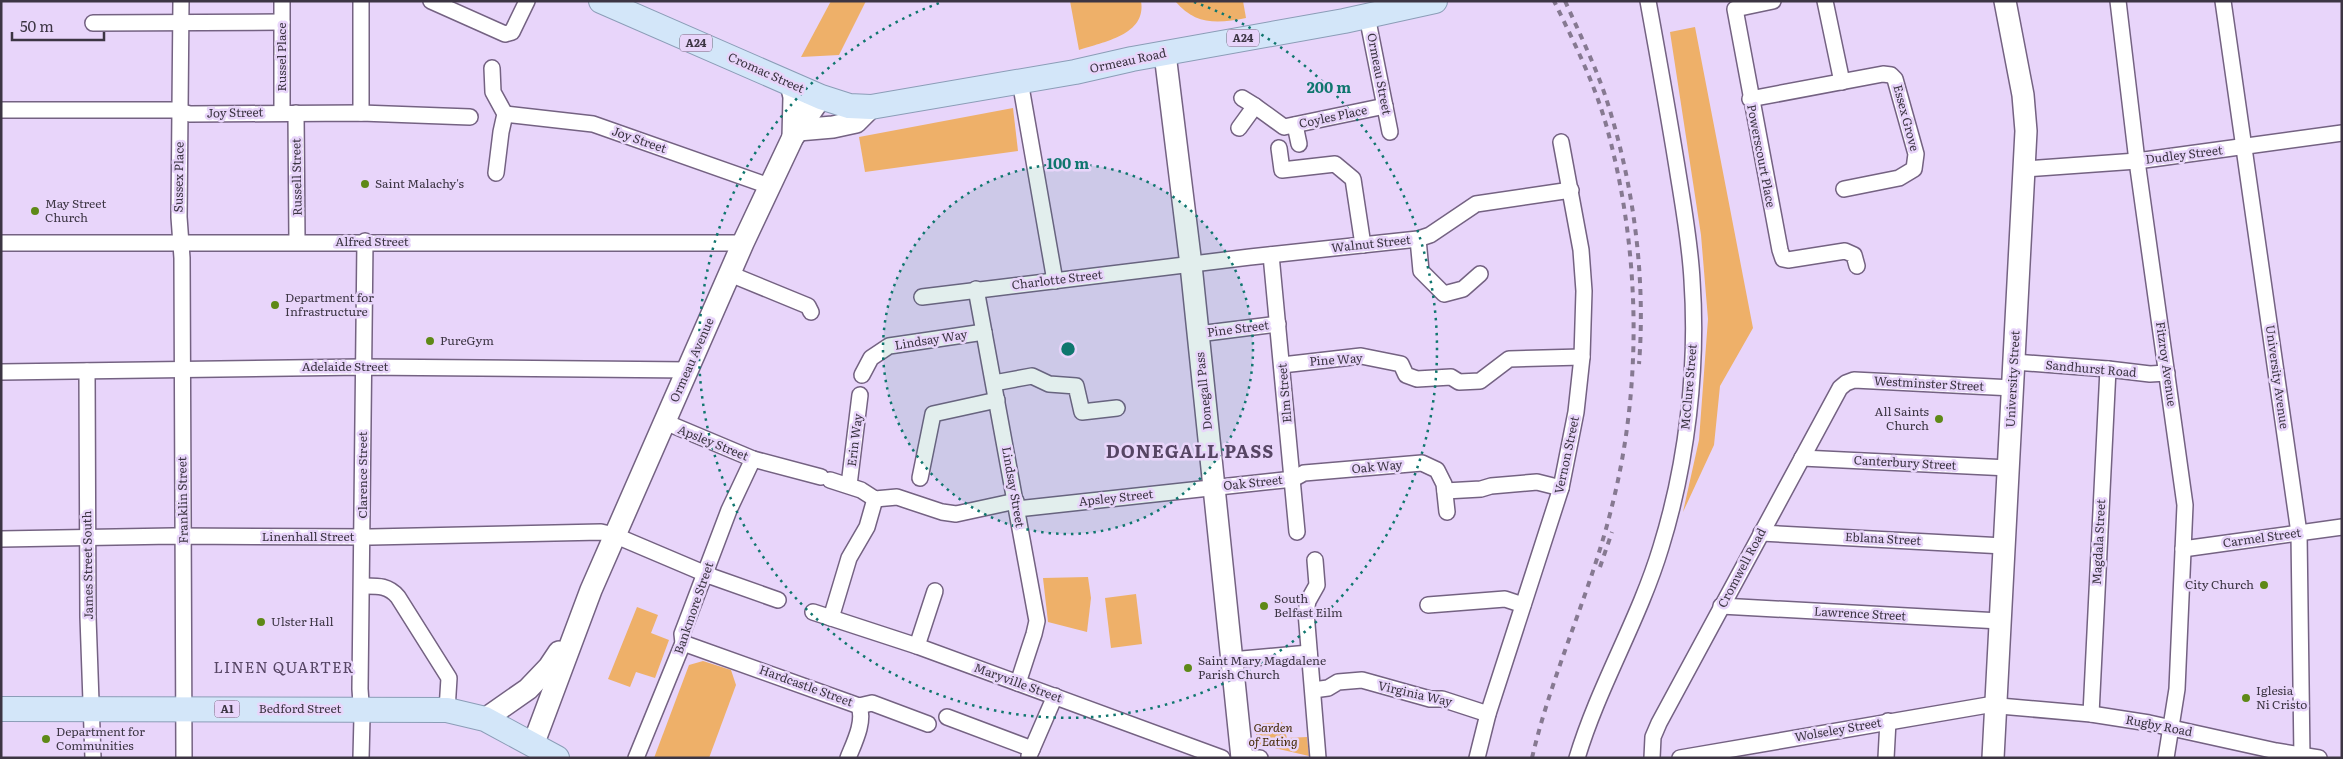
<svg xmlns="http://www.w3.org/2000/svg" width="2343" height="759" viewBox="0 0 2343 759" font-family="Literata,serif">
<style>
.green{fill:#eeb069}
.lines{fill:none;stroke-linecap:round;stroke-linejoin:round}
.street-casing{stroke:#746282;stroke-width:18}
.secondary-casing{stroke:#746282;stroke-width:24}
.primary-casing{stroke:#8b9db7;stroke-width:26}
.street{stroke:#fff;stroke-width:15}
.secondary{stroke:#fff;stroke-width:21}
.primary{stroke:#d3e6f9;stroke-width:24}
.rail{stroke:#867991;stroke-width:4;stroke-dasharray:6 6;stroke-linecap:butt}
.ring{fill:none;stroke:#0f766e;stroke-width:2.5;stroke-dasharray:2.5 5}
.poi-dot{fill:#5e8917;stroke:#e8d5fa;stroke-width:2}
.labels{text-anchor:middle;stroke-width:5;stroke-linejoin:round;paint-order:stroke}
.shield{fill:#e8d5fa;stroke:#70657a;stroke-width:1}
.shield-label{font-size:11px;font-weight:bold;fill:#3c3543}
.street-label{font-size:12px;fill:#3c3543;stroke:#e8d5fa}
.poi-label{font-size:12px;fill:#3c3543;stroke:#e8d5fa;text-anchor:start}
.park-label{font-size:12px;font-style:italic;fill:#442905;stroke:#e8d5fa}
.quarter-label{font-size:15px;letter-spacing:1px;fill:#564564;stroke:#e8d5fa}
.district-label{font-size:18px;font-weight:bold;letter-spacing:1px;fill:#564564;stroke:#e8d5fa}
.centre{fill:#0f766e;stroke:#e8d5fa;stroke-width:2.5}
.ring-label{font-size:15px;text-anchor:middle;font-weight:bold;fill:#0f766e;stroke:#e8d5fa;stroke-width:5;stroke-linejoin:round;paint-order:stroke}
</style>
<rect width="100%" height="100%" fill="#e8d5fa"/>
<g class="green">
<path d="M831 1H866L839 55 801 57Z"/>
<path d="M1070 1H1141C1147 35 1103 42 1079 50Z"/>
<path d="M1175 1H1243L1246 18C1217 24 1195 25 1175 1Z"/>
<path d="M1695 27 1753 328 1720 386 1714 445 1683 512 1699 440 1708 319 1701 235 1670 32Z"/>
<path d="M1013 108 1018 151 865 172 859 137Z"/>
<path d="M1088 577 1091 598 1087 632 1048 622 1043 578Z"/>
<path d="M1136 594 1142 644 1111 648 1105 598Z"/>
<path d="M637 607 658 615 651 633 669 640 655 678 636 672 630 687 608 679Z"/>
<path d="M703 661 731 670 736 685 709 758H654L689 665Z"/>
<path d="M1282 722 1287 738 1307 737 1309 756 1257 744 1255 724Z"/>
</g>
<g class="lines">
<defs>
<g id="street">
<path d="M181 1 179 217 182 258 184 758"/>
<path d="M361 1V113"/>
<path d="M431 1 505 34 512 32 527 1"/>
<path d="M1773 1 1735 9 1780 250 1783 259 1788 260 1845 251 1854 255 1857 266"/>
<path d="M1825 1 1842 82"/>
<path d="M2118 1 2137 161 2185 505 2177 689 2166 758"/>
<path d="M2223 1 2299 533 2302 758"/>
<path d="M1367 16 1390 132"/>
<path d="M93 23 282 22"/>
<path d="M492 68 493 92 505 114 501 132 496 173"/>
<path d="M1020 81 1055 281"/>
<path d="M1242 98 1255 106"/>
<path d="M1750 99 1883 74 1891 75 1895 79 1916 154 1914 169 1899 178 1844 189"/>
<path d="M1 110H174L190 114 361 113 470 117"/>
<path d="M282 113V1"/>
<path d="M296 113 297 242"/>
<path d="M505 114 593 124 769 186"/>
<path d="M1295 125 1299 144"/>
<path d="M1239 128 1255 106 1284 127 1385 106"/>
<path d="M1279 148 1282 170 1335 164 1353 179 1363 245"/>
<path d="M2025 169 2137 161 2342 133"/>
<path d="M1418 239 1421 271 1444 294 1463 289 1480 274"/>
<path d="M1 243H743"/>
<path d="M1271 255 1297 532"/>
<path d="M730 274 808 306 811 312"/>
<path d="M976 289 1037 621 1034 634 1018 683"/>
<path d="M922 297 1250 257 1418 239 1430 235 1476 204 1571 190"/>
<path d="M1198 334 1278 324"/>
<path d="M2014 362 2108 369 2150 374 2167 373"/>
<path d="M1282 365 1361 356 1401 364 1406 375 1417 379 1451 377 1459 382 1480 381 1509 359 1582 357"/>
<path d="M87 371 88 617 93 758"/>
<path d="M1 372 362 367 689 370"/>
<path d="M862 375 871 358 889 346 984 332"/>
<path d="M994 383 1032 376 1049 384 1076 386 1082 412 1117 408"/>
<path d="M665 422 753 459 821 477"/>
<path d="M1802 458 2009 468"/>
<path d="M920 478 933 414 997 400"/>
<path d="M830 480 861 490 875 499 897 497 942 512 956 514 1016 501"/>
<path d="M849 485 860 395"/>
<path d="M1445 491 1481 489 1491 486 1537 482 1561 488"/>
<path d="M1017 509 1293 479 1304 473 1422 463 1437 470 1444 484 1447 512"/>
<path d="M1761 533 2004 546"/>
<path d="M1 539 173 536 371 537 601 532 614 535 713 577 778 600"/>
<path d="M2183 549 2342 527"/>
<path d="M1315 560 1317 585 1308 601 1306 612 1318 758"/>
<path d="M362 586C377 586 388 585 398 597L449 678 447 710"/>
<path d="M1428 605 1505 599 1523 605"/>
<path d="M1721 606 2000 621"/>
<path d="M813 612 917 646 1222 758"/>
<path d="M831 618 849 558 867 527 875 499"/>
<path d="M683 643 859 706 872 703 928 724"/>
<path d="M917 646 935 591"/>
<path d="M1231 660 1309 653"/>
<path d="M1313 690 1328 688 1338 682 1362 680 1430 699H1442L1488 714"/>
<path d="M2091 714 2108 369"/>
<path d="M947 717 1032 749"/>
<path d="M1029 756 1055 696"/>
<path d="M361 758 362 717 360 689 365 241"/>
<path d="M636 758 683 643 682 634 729 510 753 459"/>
<path d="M848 758C854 743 865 722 859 706"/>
<path d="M1243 758H1260"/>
<path d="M1477 758 1488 714 1561 488 1576 412 1582 357 1584 291 1581 250 1561 142"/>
<path d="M1577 758C1599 685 1639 620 1661 547 1687 463 1698 368 1692 280 1690 242 1683 205 1677 167 1668 112 1658 56 1648 1"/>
<path d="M1652 758 1653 737 1659 723 1840 388 1846 383 1854 380 2013 388"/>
<path d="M1680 758 1988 705 2091 714 2149 723 2276 751 2319 758"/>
<path d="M1886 758 1888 721"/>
</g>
<g id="secondary">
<path d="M1165 54 1191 265 1242 758"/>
<path d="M791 84 794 97 793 137"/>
<path d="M798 130 833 127 856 122 871 107"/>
<path d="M485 719 528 689 549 667 559 652"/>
<path d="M533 745 591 590 743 243 793 137 821 97"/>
<path d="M1993 758 2026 131 2023 95 2005 1"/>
</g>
<g id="primary">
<path d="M601 1 821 97 849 106 871 107 1075 72 1132 59 1344 21 1435 1"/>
<path d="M1 709 447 710 485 719 557 758"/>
</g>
</defs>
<use href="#street" class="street-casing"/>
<use href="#secondary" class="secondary-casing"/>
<use href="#primary" class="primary-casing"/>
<use href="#street" class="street"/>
<use href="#secondary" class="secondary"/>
<use href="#primary" class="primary"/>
<g class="rail">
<path d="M1565 1C1579 32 1594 63 1605 95 1633 180 1646 275 1639 364"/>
<path d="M1600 567 1612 532"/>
<path d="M1532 758C1552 672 1591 592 1612 506 1643 384 1640 249 1607 128 1595 84 1574 42 1554 1"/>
</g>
</g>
<circle cx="1068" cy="349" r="185" fill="#0f766e" fill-opacity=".12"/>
<g class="ring">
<circle cx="1068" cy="349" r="185"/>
<path d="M1194 2A369 369 0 1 1 942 2"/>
</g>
<g class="poi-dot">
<circle cx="365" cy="184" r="5"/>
<circle cx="35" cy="211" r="5"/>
<circle cx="275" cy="305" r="5"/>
<circle cx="430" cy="341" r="5"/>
<circle cx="1939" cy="419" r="5"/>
<circle cx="2264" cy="585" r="5"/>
<circle cx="1264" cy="606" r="5"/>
<circle cx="261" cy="622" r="5"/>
<circle cx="1188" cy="668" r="5"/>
<circle cx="2246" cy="698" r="5"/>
<circle cx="46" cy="739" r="5"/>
</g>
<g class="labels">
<g class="shield">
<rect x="1227" y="29.5" width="32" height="17" rx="4"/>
<rect x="680" y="34.5" width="32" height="17" rx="4"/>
<rect x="214.5" y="700.5" width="25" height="17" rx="4"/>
</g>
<g class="shield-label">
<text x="1243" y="42">A24</text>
<text x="696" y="47">A24</text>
<text x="227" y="713">A1</text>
</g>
<g class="street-label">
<text transform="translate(282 57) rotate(-90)" y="4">Russel Place</text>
<text transform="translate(1128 61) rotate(-12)" y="4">Ormeau Road</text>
<text transform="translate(766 73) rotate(24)" y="4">Cromac Street</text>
<text transform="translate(1379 74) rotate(79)" y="4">Ormeau Street</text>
<text transform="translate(235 113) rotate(-1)" y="4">Joy Street</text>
<text transform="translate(1333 117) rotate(-12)" y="4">Coyles Place</text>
<text transform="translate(1906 118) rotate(75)" y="4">Essex Grove</text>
<text transform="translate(639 140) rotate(19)" y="4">Joy Street</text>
<text transform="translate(2184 155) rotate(-7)" y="4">Dudley Street</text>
<text transform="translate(1761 156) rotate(79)" y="4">Powerscourt Place</text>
<text transform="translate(179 177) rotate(-89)" y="4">Sussex Place</text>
<text transform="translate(297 177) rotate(-91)" y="4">Russell Street</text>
<text x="372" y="246">Alfred Street</text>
<text transform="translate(1371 244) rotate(-6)" y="4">Walnut Street</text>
<text transform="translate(1057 280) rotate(-7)" y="4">Charlotte Street</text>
<text transform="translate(1238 329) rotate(-7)" y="4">Pine Street</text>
<text transform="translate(931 340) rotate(-9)" y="4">Lindsay Way</text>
<text transform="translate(692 360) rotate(-66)" y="4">Ormeau Avenue</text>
<text transform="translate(1336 360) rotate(-4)" y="4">Pine Way</text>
<text transform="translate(2166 364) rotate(82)" y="4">Fitzroy Avenue</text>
<text x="345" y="371">Adelaide Street</text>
<text transform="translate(2091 369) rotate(5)" y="4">Sandhurst Road</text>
<text transform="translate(2277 377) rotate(82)" y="4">University Avenue</text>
<text transform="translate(2013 379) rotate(-87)" y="4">University Street</text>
<text transform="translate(1929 384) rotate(3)" y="4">Westminster Street</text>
<text transform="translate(1689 387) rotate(-85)" y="4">McClure Street</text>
<text transform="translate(1204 391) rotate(-96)" y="4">Donegall Pass</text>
<text transform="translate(1285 393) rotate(-95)" y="4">Elm Street</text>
<text transform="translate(855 440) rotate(-83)" y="4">Erin Way</text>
<text transform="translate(713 443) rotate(22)" y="4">Apsley Street</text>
<text transform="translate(1567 455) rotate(-78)" y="4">Vernon Street</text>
<text transform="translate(1905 463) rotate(3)" y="4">Canterbury Street</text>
<text transform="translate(1377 467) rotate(-5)" y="4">Oak Way</text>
<text transform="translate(363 475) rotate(-90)" y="4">Clarence Street</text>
<text transform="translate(1253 483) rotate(-6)" y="4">Oak Street</text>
<text transform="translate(1013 487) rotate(80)" y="4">Lindsay Street</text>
<text transform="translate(1116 498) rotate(-6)" y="4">Apsley Street</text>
<text transform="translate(183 500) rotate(-91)" y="4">Franklin Street</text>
<text x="308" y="541">Linenhall Street</text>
<text transform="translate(2262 538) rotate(-8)" y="4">Carmel Street</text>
<text transform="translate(1883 539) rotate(3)" y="4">Eblana Street</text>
<text transform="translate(2099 542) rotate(-87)" y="4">Magdala Street</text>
<text transform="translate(88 565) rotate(-91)" y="4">James Street South</text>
<text transform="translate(1742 568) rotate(-62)" y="4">Cromwell Road</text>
<text transform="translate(694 608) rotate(-71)" y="4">Bankmore Street</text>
<text transform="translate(1860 614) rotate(3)" y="4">Lawrence Street</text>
<text transform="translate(1018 683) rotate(20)" y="4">Maryville Street</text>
<text transform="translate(806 686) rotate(20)" y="4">Hardcastle Street</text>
<text transform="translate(1415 694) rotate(13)" y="4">Virginia Way</text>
<text x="300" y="713">Bedford Street</text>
<text transform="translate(2159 726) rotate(11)" y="4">Rugby Road</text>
<text transform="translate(1838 730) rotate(-10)" y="4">Wolseley Street</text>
</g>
<g class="poi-label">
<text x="375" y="188">Saint Malachy's</text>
<text x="45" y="208">May Street<tspan x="45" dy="14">Church</tspan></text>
<text x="285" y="302">Department for<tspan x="285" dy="14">Infrastructure</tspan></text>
<text x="440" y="345">PureGym</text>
<text x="1929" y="416" text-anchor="end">All Saints<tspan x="1929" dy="14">Church</tspan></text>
<text x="2254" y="589" text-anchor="end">City Church</text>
<text x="1274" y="603">South<tspan x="1274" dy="14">Belfast Eilm</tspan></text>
<text x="271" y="626">Ulster Hall</text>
<text x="1198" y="665">Saint Mary Magdalene<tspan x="1198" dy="14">Parish Church</tspan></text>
<text x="2256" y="695">Iglesia<tspan x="2256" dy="14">Ni Cristo</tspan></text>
<text x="56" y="736">Department for<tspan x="56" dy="14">Communities</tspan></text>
</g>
<g class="park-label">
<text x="1273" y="732">Garden<tspan x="1273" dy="14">of Eating</tspan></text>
</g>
<g class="quarter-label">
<text x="284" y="673">LINEN QUARTER</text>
</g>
<g class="district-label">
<text x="1190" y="458">DONEGALL PASS</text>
</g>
</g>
<circle cx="1068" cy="349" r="8" class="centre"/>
<g class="ring-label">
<text x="1329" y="93">200 m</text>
<text x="1068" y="169">100 m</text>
</g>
<rect width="2343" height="759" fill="none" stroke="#3c3543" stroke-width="5"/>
<path d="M12 32v8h92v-8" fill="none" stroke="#3c3543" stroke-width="2.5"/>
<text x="20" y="32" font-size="15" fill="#3c3543" stroke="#e8d5fa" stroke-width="4" paint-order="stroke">50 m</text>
</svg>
